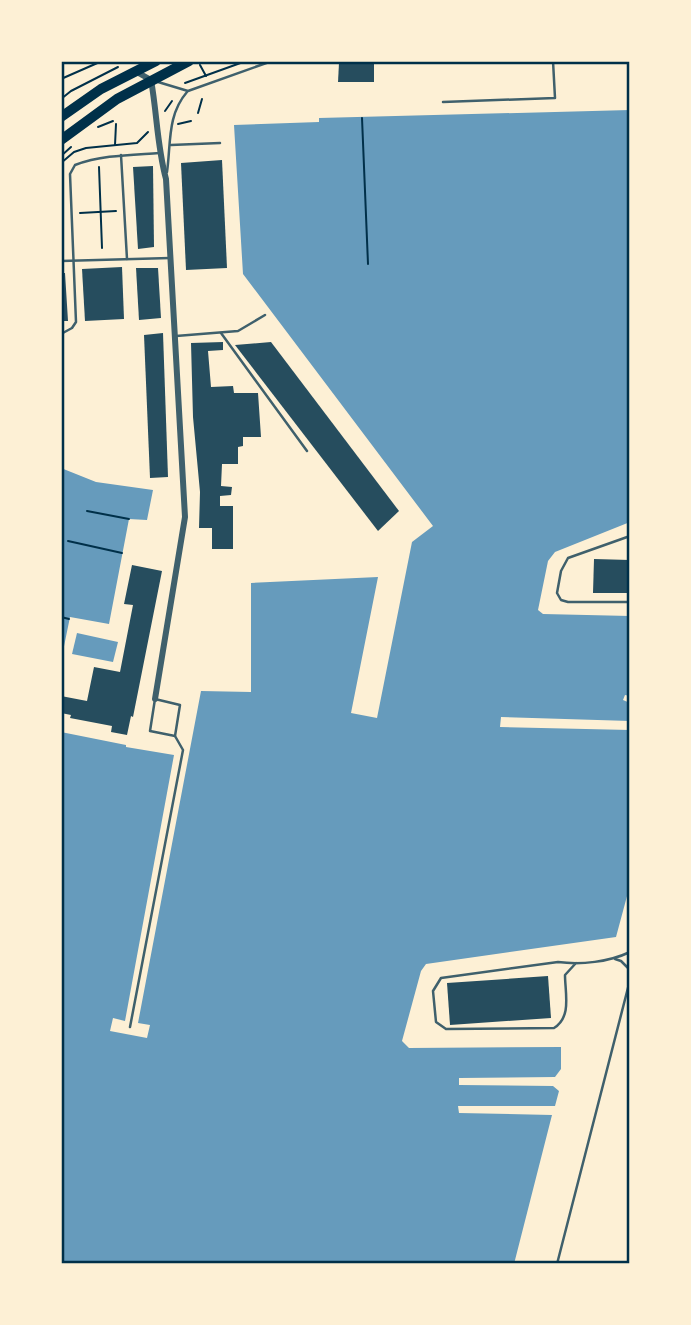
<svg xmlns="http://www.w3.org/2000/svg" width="691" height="1325" viewBox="0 0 691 1325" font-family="'Work Sans',sans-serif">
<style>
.water{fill:#669bbc}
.building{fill:#264d5e}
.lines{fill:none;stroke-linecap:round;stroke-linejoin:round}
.path{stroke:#003049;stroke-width:2}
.service{stroke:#3f606c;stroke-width:2.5}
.minor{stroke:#3f606c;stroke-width:6}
.trunk{stroke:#003049;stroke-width:10}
.neatline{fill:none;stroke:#003049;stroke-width:2.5}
</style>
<rect width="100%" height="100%" fill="#fdf0d5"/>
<g class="water">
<path d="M630 110V522L555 552 548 561 538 610 543 614 630 616 628 680 630 696 625 695 623 700 630 703V721L501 717 500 727 630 730V885L616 937 426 964 421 971 402 1041 409 1048 561 1047V1069L555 1077 459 1078V1085L553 1086 559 1091 555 1106H458L459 1113 552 1115 514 1264H61V732L126 745V747L174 755 125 1021 113 1018 110 1031 147 1038 150 1025 138 1023 201 691 251 692V583L378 577 351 713 377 718 412 542 433 526 243 274 234 125 319 122V118Z"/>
<path d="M61 468 96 482 153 490 147 520 129 519 109 624 70 617 61 661Z"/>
<path d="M77 633 118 642 113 662 72 654Z"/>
</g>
<g class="building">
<path d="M339 63H374V82H338Z"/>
<path d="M222 160 227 268 186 270 181 163Z"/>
<path d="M153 166 154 247 138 249 133 167Z"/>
<path d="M122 267 124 319 85 321 82 269Z"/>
<path d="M136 268H158L161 318 139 320Z"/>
<path d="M61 273H65L68 321H61Z"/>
<path d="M163 333 168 477 150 478 144 335Z"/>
<path d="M223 342V350L208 351 211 387 233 386 234 393H258L261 437H243V446L238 447V464H222L221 486 232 487 231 495 220 496V506H233V549H212V528H199L200 492 193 417 191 343Z"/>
<path d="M271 342 399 511 378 531 235 345Z"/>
<path d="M594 559 630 560V593H593Z"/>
<path d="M132 565 162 571 133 717 131 716 127 735 111 732 112 726 70 718 71 715 61 713V696L87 701 94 667 120 672 133 605 124 604Z"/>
<path d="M548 976 551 1018 450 1025 447 983Z"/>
</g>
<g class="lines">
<g class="path">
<path d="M200 65 206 76"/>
<path d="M61 79 102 61"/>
<path d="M185 83 246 61"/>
<path d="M61 99 71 91 118 67"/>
<path d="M165 111 172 101"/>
<path d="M198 113 202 99"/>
<path d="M362 118 368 264"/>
<path d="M178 124 191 121"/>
<path d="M98 127 113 121"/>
<path d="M115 145 116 124"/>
<path d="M61 156 71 147"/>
<path d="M61 163 74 152 86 148 137 143 148 132"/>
<path d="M99 167 102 248"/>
<path d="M80 213 116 211"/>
<path d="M87 511 129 519"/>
<path d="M68 541 122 553"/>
<path d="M61 617 69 619"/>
</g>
<g class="service">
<path d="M158 82 188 91 272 61"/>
<path d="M443 102 555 98 553 61"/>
<path d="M171 145 220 143"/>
<path d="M121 155 127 259"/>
<path d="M167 172C171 144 167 115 187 92"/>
<path d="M61 261 170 258"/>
<path d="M221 333 307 451"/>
<path d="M61 334 72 328 76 322 70 174 75 165C102 155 131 155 159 153"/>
<path d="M176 336 238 331 265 315"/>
<path d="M630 536 568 558 561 571 557 593 561 600 568 602H630"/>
<path d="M155 699 180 705 175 736 150 731Z"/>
<path d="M615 959 621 961 630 970"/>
<path d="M576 963 565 975C565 993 572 1017 554 1028L446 1029 436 1022 433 991 441 978 558 962C581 965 609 962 630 952"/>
<path d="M130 1027 183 750 175 736"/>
<path d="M557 1264 630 980"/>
</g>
<path class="minor" d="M135 71 151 80C157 113 157 146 166 179L185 517 155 699"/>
<g class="trunk">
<path d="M61 117 101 89 156 61"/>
<path d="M61 140 117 99 189 61"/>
</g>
</g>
<rect width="691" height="1325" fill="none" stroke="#fdf0d5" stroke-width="126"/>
<rect x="63" y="63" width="565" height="1199" class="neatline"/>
</svg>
